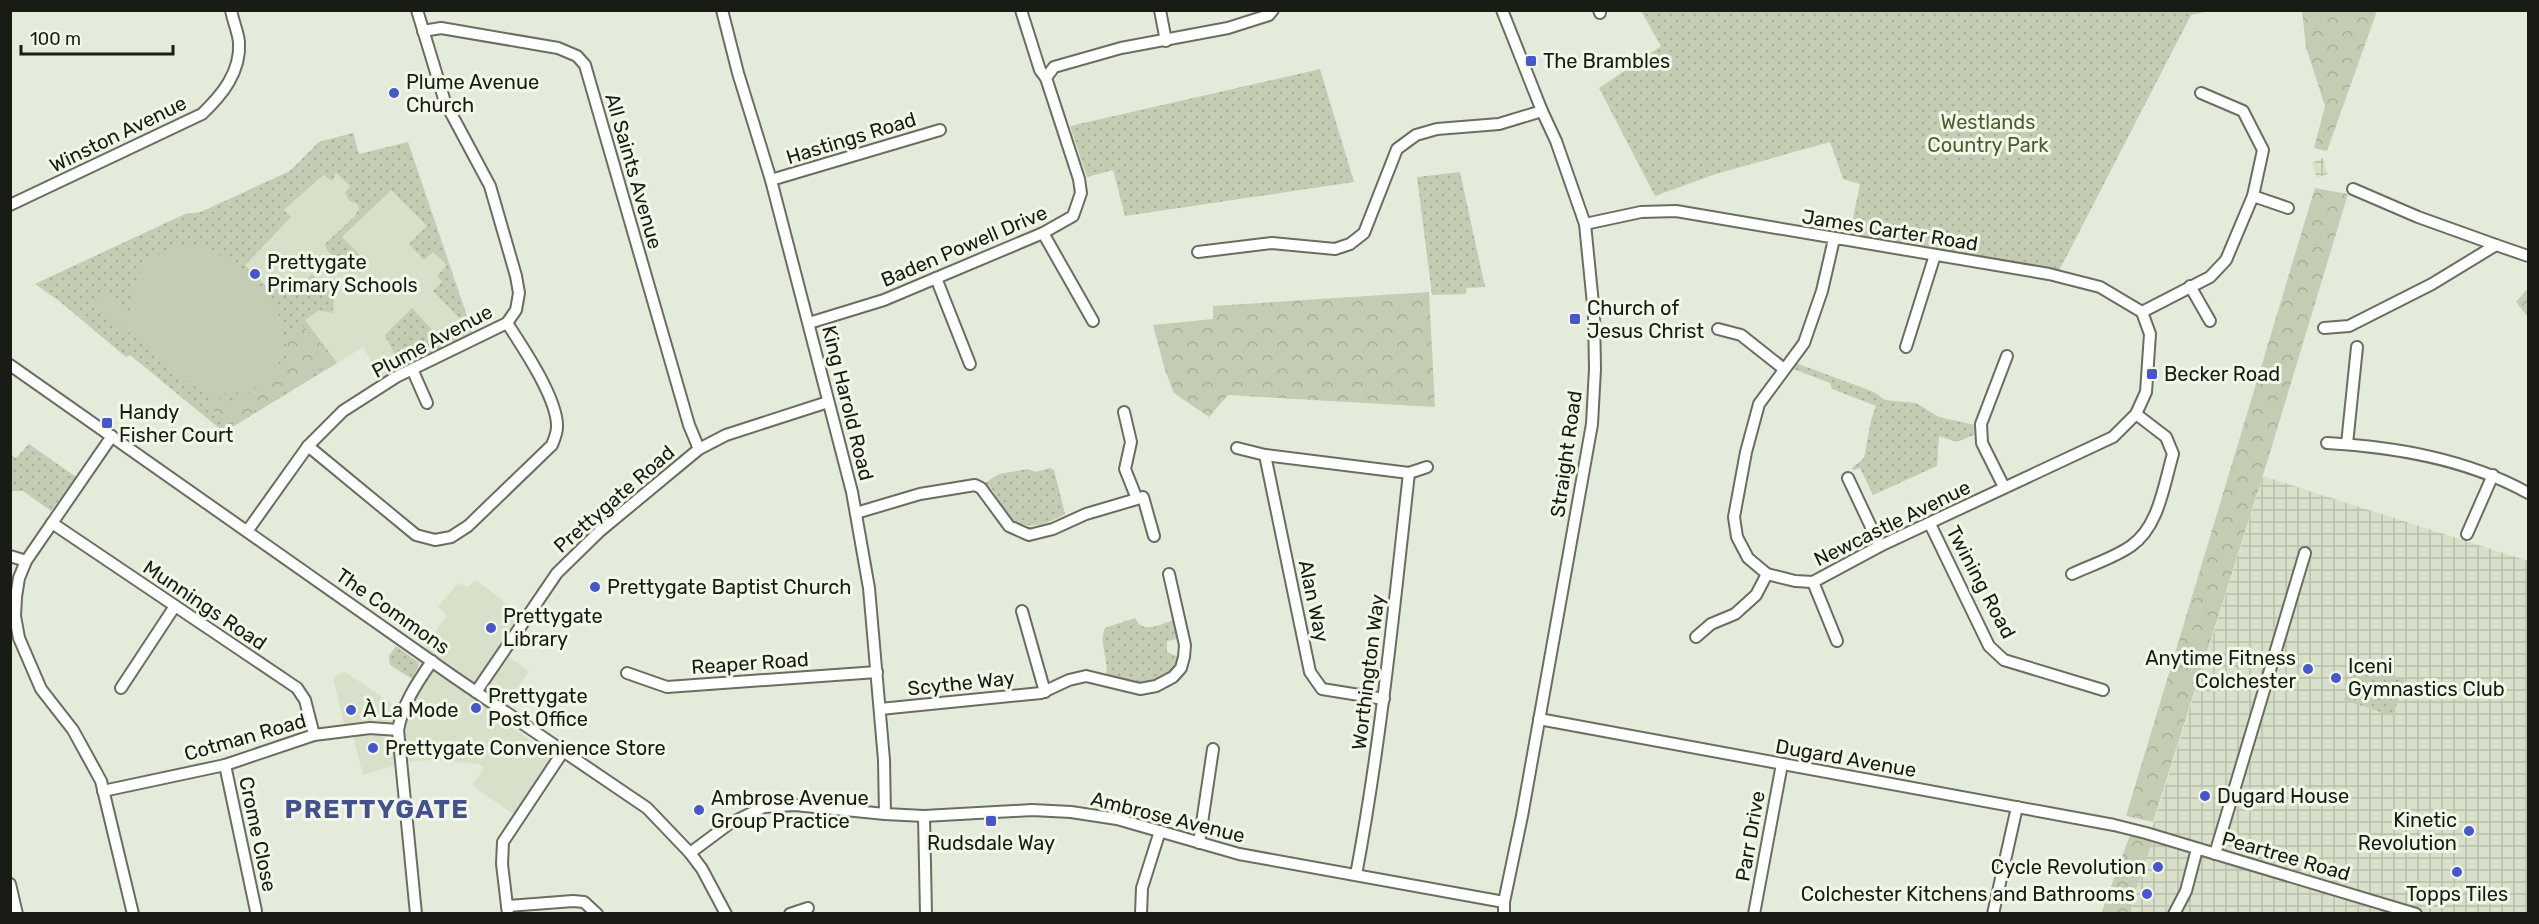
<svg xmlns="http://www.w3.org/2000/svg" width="2539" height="924" viewBox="0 0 2539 924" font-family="Rubik,sans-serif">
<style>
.built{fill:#d8e0c9}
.industrial{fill:url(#industrial-grid)}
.green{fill:url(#green-dots)}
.forest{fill:url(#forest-crowns)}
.pitch{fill:#c4ccb4}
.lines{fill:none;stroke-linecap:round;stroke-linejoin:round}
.minor-casing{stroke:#696e60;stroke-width:14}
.minor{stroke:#fff;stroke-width:10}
.poi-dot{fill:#4756cb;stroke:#f2f8e8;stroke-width:2}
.labels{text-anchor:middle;stroke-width:6;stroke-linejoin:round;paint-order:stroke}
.poi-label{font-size:20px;fill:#191b15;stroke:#f2f8e8;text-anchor:start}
.park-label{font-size:20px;fill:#4e5c2d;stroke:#f2f8e8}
.street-label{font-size:20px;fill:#191b15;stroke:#f2f8e8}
.district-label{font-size:26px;font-weight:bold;letter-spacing:1.5px;fill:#45518e;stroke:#f2f8e8}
</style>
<defs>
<pattern id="industrial-grid" width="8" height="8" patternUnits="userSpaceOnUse" patternTransform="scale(1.5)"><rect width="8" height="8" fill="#d8e0c9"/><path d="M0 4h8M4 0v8" fill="none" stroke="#b9c0ac"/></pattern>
<pattern id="green-dots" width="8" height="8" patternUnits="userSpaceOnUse" patternTransform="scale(1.5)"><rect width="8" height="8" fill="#c4ccb4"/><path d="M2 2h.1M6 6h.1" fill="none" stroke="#a8af9a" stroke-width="1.8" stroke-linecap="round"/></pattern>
<pattern id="forest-crowns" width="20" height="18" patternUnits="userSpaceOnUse" patternTransform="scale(1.5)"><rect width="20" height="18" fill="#c4ccb4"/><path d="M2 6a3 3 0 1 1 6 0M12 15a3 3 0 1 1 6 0" fill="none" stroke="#a8af9a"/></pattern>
</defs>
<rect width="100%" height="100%" fill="#e5ebdb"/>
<g class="built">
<path d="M353 133 359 154 408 142 473 334 381 379 363 347 224 432 130 355 126 357 58 300 35 284 185 214 201 212 290 171 319 142Z"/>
<path d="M476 580 521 615 498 649 529 671 507 703 503 721 550 754 551 758 513 814 472 785 484 768 479 764 433 760 408 762 363 775 353 736 344 724 333 678 344 671 397 707 418 666 416 659 447 615 438 607 458 583 468 587Z"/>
</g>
<g class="industrial">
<path d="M2323 158 2328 174 2317 178 2312 163Z"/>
<path d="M2263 476 2528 561V913L2125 914Z"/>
</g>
<g class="green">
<path d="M1641 11H2210L2191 15 2059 271 1850 233 1860 184 1843 179 1830 142 1716 174 1655 196 1599 88 1661 46Z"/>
<path d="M1320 69 1354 182 1125 216 1113 170 1087 177 1070 126Z"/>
<path d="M353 133 359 154 408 142 473 334 454 343 451 339 466 325 433 291 442 282 437 276 447 265 433 252 424 260 409 244 427 226 391 190 342 237 363 258 350 273 326 249 325 244 355 216 359 209 357 204 349 201 345 193 350 186 336 173 332 181 323 175 284 210 291 217 245 265 271 291 279 283 291 295 312 274 334 297 333 313 319 310 305 320 337 363 224 432 130 355 126 357 58 300 35 284 185 214 201 212 290 171 319 142Z"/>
<path d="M1460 172 1485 287 1466 288V294L1432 295 1417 177Z"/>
<path d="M412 308 447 346 402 369 385 335Z"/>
<path d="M1796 363 1874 392 1885 400 1916 403 1939 417 1975 425 1974 435 1957 442 1939 436 1937 466 1873 495 1860 468 1853 470 1852 468 1864 458 1871 420 1876 406 1832 389 1830 383 1793 369Z"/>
<path d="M29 444 76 477 51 511 23 491H11V455L16 458Z"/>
<path d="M1050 468 1054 470 1065 514C1046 526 1017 534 1003 509 997 499 995 490 985 483L999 474 1028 469 1035 472Z"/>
<path d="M1135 618C1142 635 1161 624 1174 620L1177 630 1176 639 1167 641V652L1177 656C1179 663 1176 668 1170 673 1150 691 1128 682 1106 675 1109 659 1098 642 1105 628Z"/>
<path d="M396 646 418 662V666L412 679 390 665 389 656Z"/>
<path d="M2355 664 2405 680 2393 716 2344 700Z"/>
</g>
<g class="forest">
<path d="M2302 11H2377L2327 151 2314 148 2325 106 2306 47Z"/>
<path d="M2315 188 2348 194 2268 459 2153 822 2126 816Z"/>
<path d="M2528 288V317L2516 302Z"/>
<path d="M1429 292 1435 407 1228 395 1209 417 1174 393 1165 370 1153 325 1213 319V306Z"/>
<path d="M300 324 318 340 330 357 329 364 230 426 224 424 209 405 216 398 237 402C250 388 271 384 283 367 292 355 280 341 300 324Z"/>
<path d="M2130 835 2153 839 2128 913 2101 914Z"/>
</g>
<path class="pitch" d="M180 246 201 247 218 254 241 271 270 297 283 324 284 346 277 368 258 386 244 392 221 394 213 401 96 306 105 294 130 314C131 278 145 256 180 246Z"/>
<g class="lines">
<defs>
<g id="minor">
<path d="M722 10 738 73 771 180 852 492 869 588 884 760 885 814"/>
<path d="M1021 10 1040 70 1046 78"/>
<path d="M1160 10 1166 41"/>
<path d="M1502 10 1542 111 1556 141 1585 224 1594 314 1595 369 1592 424 1522 816 1504 902V914"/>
<path d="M1599 10 1600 13"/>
<path d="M423 31 441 28 558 48 577 56 585 65 689 425 699 449"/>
<path d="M771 180 940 130"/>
<path d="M2353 189 2418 217 2496 245"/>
<path d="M2253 196 2288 208"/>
<path d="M10 205 202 114C222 95 241 72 239 42 238 32 233 21 231 10"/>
<path d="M1585 224 1641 212 1676 211 2049 274 2100 287 2142 312 2150 334 2146 392 2136 414 2113 437 1880 546 1813 582 1795 581 1767 574 1748 558 1737 537 1734 517 1746 452 1759 404 1804 343 1822 291 1834 239"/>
<path d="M1043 233 1093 321"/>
<path d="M1198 252 1272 243 1335 249 1350 244 1364 233 1397 149 1416 135 1437 129 1499 124 1542 111"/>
<path d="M936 278 970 364"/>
<path d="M2190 286 2210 321"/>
<path d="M2142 312 2210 277 2226 260 2253 196 2263 150 2243 111 2201 93"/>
<path d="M809 323 884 300 1043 233 1073 216 1081 193 1079 179 1046 78 1054 67 1121 48 1228 28 1269 15 1273 10"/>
<path d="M2324 328 2349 326 2432 284 2496 245 2528 256"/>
<path d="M1718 329 1741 335 1784 369"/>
<path d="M1906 347 1935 255"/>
<path d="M10 365 454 677 647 808 690 853 702 869 726 914"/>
<path d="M412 369 427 403"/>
<path d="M112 436 26 561 19 578 16 597 15 616 19 638 41 689 73 730 101 781 133 914"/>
<path d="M2327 443C2396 447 2467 459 2528 493"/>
<path d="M2347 444 2357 347"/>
<path d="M308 446 416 535 435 540 451 537 468 526 552 445C554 440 557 433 557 427 558 399 522 346 507 323"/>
<path d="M1237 448 1265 455 1409 473 1427 467"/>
<path d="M1265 455 1310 672 1322 689 1384 699"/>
<path d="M1848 478 1880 546"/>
<path d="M2004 487 1982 443 1981 424 2007 356"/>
<path d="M1143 497 1154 536"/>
<path d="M856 513 920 494 975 485 981 488 1009 526 1029 535 1053 529 1086 514 1137 499 1125 469 1131 442 1124 412"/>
<path d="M52 523 297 688 305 700 314 735"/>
<path d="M1930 524 1989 646 2004 660 2103 690"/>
<path d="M248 530 308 446 343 411 396 377 507 323 516 310 519 293 516 276 490 186 445 102 417 10"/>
<path d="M2467 534 2493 475"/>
<path d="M10 556 26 561"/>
<path d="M2072 574C2091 565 2114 558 2131 546 2159 527 2164 484 2173 454L2166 437 2136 414"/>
<path d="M1813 582 1837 641"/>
<path d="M1022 611 1045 692"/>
<path d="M1696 637 1711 624 1735 614 1756 595 1767 574"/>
<path d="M627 673 667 687 877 672"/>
<path d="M121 688 175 606"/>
<path d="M476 692 557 573 600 531 699 449 726 435 828 402"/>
<path d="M880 709 1041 693 1069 680 1086 676 1140 689 1156 686 1173 677 1181 668 1184 657 1185 645 1169 574"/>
<path d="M1539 719 2114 825 2146 833 2416 914"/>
<path d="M225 765 256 911"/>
<path d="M103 791 225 765 314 735 370 728 398 730"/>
<path d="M924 816 926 914"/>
<path d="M1199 843 1213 749"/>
<path d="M690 853 729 824 764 807 795 805 885 814 924 816 1032 810 1071 812 1117 819 1239 854 1504 902"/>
<path d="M2215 854 2305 553"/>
<path d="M1356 875C1381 742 1394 608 1409 473"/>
<path d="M10 884 17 914"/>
<path d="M507 906 573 901 584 902 597 914"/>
<path d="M416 914 398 730C403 703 417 683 432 661"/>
<path d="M508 914 502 864 503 842 564 750"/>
<path d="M790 914 808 908"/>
<path d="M1141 914 1142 888 1160 831"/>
<path d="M1754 914 1782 764"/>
<path d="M1993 914 2017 807"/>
<path d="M2174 914 2186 891 2197 849"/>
</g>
</defs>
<use href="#minor" class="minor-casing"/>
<use href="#minor" class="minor"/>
</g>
<g class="poi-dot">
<rect x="1525" y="55" width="12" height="12" rx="3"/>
<circle cx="394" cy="93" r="6"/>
<circle cx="255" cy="274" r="6"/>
<rect x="1569" y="313" width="12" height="12" rx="3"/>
<rect x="2146" y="368" width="12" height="12" rx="3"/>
<rect x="101" y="417" width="12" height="12" rx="3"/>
<circle cx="595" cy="587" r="6"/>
<circle cx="491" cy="628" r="6"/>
<circle cx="2308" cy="669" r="6"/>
<circle cx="2336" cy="678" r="6"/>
<circle cx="476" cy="708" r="6"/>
<circle cx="351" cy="710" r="6"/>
<circle cx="373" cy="748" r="6"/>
<circle cx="2205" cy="796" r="6"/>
<circle cx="699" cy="810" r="6"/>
<rect x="985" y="815" width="12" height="12" rx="3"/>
<circle cx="2469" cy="831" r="6"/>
<circle cx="2158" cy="867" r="6"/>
<circle cx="2457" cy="872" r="6"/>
<circle cx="2147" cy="894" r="6"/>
</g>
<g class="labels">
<g class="poi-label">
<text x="1543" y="68">The Brambles</text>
<text x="406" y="89">Plume Avenue<tspan x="406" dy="23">Church</tspan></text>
<text x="267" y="269">Prettygate<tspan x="267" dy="23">Primary Schools</tspan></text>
<text x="1587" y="315">Church of<tspan x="1587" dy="23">Jesus Christ</tspan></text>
<text x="2164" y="381">Becker Road</text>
<text x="119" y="419">Handy<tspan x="119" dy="23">Fisher Court</tspan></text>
<text x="607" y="594">Prettygate Baptist Church</text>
<text x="503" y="623">Prettygate<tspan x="503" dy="23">Library</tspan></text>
<text x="2296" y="665" text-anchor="end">Anytime Fitness<tspan x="2296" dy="23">Colchester</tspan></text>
<text x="2348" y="673">Iceni<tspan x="2348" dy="23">Gymnastics Club</tspan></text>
<text x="488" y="703">Prettygate<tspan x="488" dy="23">Post Office</tspan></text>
<text x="363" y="717">À La Mode</text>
<text x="385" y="755">Prettygate Convenience Store</text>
<text x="2217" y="803">Dugard House</text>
<text x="711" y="805">Ambrose Avenue<tspan x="711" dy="23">Group Practice</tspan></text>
<text x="2457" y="827" text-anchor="end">Kinetic<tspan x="2457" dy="23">Revolution</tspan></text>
<text x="991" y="850" text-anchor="middle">Rudsdale Way</text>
<text x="2146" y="874" text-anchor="end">Cycle Revolution</text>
<text x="2135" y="901" text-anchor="end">Colchester Kitchens and Bathrooms</text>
<text x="2457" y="901" text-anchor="middle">Topps Tiles</text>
</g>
<g class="park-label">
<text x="1988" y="129">Westlands<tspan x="1988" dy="23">Country Park</tspan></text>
</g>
<g class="street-label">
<text transform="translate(118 134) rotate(-26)" y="7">Winston Avenue</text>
<text transform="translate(851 138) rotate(-17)" y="7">Hastings Road</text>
<text transform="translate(634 171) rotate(74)" y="7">All Saints Avenue</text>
<text transform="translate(1890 230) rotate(9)" y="7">James Carter Road</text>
<text transform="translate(964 246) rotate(-23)" y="7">Baden Powell Drive</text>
<text transform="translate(432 341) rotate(-28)" y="7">Plume Avenue</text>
<text transform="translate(848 403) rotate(76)" y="7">King Harold Road</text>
<text transform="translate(1566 454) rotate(-82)" y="7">Straight Road</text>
<text transform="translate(614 499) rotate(-41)" y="7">Prettygate Road</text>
<text transform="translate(1892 523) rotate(-26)" y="7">Newcastle Avenue</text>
<text transform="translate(1981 582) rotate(62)" y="7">Twining Road</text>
<text transform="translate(1314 601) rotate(78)" y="7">Alan Way</text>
<text transform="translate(205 605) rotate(34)" y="7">Munnings Road</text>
<text transform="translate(393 611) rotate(35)" y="7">The Commons</text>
<text transform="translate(750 663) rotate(-4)" y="7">Reaper Road</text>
<text transform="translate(1368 672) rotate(-83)" y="7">Worthington Way</text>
<text transform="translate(961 683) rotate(-6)" y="7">Scythe Way</text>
<text transform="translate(245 737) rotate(-16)" y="7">Cotman Road</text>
<text transform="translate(1846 758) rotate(10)" y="7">Dugard Avenue</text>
<text transform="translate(1168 817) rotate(14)" y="7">Ambrose Avenue</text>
<text transform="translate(258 834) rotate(78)" y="7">Crome Close</text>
<text transform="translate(1750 836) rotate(-80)" y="7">Parr Drive</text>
<text transform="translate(2286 856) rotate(16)" y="7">Peartree Road</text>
</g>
<g class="district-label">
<text x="377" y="818">PRETTYGATE</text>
</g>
</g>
<rect width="2539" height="924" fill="none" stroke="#191b15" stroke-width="24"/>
<path d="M21 45v9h152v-9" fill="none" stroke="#191b15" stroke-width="3"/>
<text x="30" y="45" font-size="18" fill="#191b15" stroke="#f2f8e8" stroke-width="4.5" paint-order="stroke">100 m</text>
</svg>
